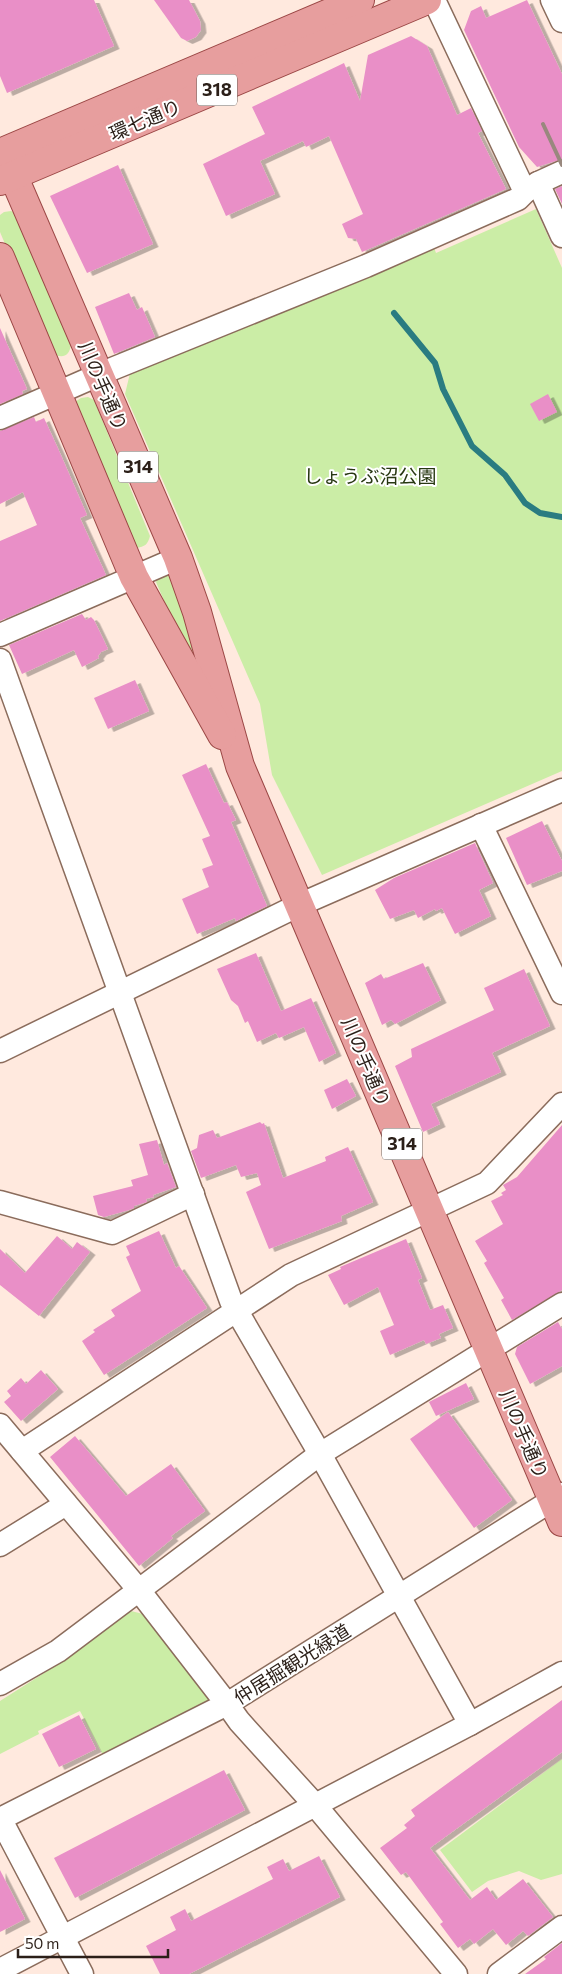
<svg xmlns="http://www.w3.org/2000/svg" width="562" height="1974" viewBox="0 0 562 1974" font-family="Commissioner,'Noto Sans JP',sans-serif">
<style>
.green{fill:#cbeda6}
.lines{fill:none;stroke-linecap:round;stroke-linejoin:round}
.stream{stroke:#2a7c81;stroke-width:6}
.building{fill:#e98fc7;filter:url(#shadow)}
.minor-casing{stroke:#8b6c5c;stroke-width:25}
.major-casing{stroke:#9b4745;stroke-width:30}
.minor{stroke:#fff;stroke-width:22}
.major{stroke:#e79e9e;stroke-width:28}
.rail{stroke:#99887e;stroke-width:4}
.labels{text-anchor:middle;stroke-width:4;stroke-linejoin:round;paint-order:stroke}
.shield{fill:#fff;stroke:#6b625d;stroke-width:1}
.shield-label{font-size:18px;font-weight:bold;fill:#2b1f18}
.street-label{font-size:19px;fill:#2b1f18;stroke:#fff}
.park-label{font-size:19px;fill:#283812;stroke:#fff}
</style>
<defs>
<filter id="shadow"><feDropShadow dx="5.5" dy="3" stdDeviation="0" flood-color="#0004"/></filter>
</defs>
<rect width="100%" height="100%" fill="#ffe9de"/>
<g class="green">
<path d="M536 209 562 268V771L322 875 272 775 260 704 125 394 131 369 432 242 436 253Z"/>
<path d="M11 211 17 214 71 345C69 357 62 359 51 353L0 232V215L4 212Z"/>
<path d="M88 397 94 400 150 536C148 544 145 547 136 548L75 402 81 398Z"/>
<path d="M171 571 215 701 174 624 156 582 158 576Z"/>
<path d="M131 1611 143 1614 209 1699 207 1707 104 1757 80 1711 38 1731 39 1734 0 1754V1701L71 1656Z"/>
<path d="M562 1759V1874L541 1880 519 1871 488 1881 472 1892 440 1850Z"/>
</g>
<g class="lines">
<path class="stream" d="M394 313 435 363 443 389 472 446 505 475 525 503 540 513 562 517"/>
</g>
<g class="building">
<path d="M0 0H94L114 46 7 93 0 76Z"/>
<path d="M154 0H189L200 21 201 30 196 37 187 41 181 38Z"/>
<path d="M527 0 562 74V159L537 167 519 147 464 30 471 11 481 6 486 18Z"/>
<path d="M411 36 427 46 457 115 471 108 482 131 478 133 506 189 362 252 356 239 348 238 342 224 363 214 329 136 306 147 303 141 260 161 275 194 226 216 203 164 265 134 252 107 344 63 360 101 368 55Z"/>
<path d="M118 165 153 244 87 273 50 196Z"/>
<path d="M562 186V204L555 189Z"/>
<path d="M129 293 137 310 142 307 155 337 114 354 95 307Z"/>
<path d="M0 328 27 389 22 391 23 394 0 404Z"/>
<path d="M548 394 557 412 539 421 530 404Z"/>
<path d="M34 417 36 422 44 418 60 453 87 515 80 518 106 575 0 621V541L37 525 23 492 0 504V431Z"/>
<path d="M82 614 86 620 91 617 94 620 108 649 101 652 98 656 99 658 82 667 74 650 22 674 9 645Z"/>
<path d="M135 680 149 711 108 729 94 698Z"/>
<path d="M206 764 224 803 227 802 236 820 231 822 267 906 236 921 235 918 197 934 182 899 209 887 202 869 213 865 202 839 210 836 182 775Z"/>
<path d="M542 821 562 861V871L527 885 506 838Z"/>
<path d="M475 843 493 883 479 890 491 916 455 934 442 908 436 911 435 909 418 918 414 910 390 919 375 890 394 878Z"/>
<path d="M256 953 281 1011 311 998 336 1053 319 1062 304 1027 279 1038 276 1033 257 1042 248 1021 245 1023 238 1006 231 1000 217 969Z"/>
<path d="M423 963 441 1000 395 1024 391 1020 382 1025 365 983 381 974 384 979Z"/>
<path d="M524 969 550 1026 492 1053 501 1072 431 1104 440 1124 423 1132 395 1066 412 1057 411 1049 494 1010 484 988Z"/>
<path d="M347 1079 356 1096 332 1109 324 1090Z"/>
<path d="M260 1122 262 1124 264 1123 283 1178 326 1161 325 1157 348 1147 373 1202 341 1216 342 1221 269 1249 246 1192 261 1185 257 1173 241 1177 236 1165 201 1178 191 1151 197 1148 199 1135 213 1130 217 1138Z"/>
<path d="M562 1125V1290L512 1320 501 1300 504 1298 484 1263 487 1261 475 1241 503 1224 491 1201 503 1195 501 1193 506 1190 503 1185 517 1177Z"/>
<path d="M157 1140 164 1165 167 1163 176 1187 153 1195 154 1197 146 1199 147 1202 134 1206V1208L129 1210 104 1217 98 1215 93 1196 133 1186 131 1180 148 1175 139 1144Z"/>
<path d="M159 1231 176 1268 179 1266 207 1308 104 1375 82 1341 95 1332 93 1330 115 1316 111 1310 141 1291 126 1257 130 1255 126 1246Z"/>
<path d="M57 1236 72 1249 77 1242 90 1252 39 1316 0 1285V1249L25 1273Z"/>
<path d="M406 1239 422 1278 418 1280 430 1310 443 1305 453 1328 439 1334 441 1338 426 1344 424 1340 390 1355 380 1331 394 1325 378 1287 344 1305 328 1275 341 1269 340 1267Z"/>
<path d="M558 1322 562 1329V1366L530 1384 515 1354 517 1347Z"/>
<path d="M41 1370 58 1389 21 1421 4 1402 11 1396 7 1391 21 1378 26 1384Z"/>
<path d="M466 1383 474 1399 436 1416 429 1402Z"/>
<path d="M448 1412 512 1500 474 1528 410 1439Z"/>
<path d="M75 1436 126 1496 171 1464 205 1511 171 1536 173 1538 139 1566 50 1457Z"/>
<path d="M562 1700V1752L430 1848 470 1900 487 1887 496 1900 523 1879 553 1917 528 1936 523 1931 506 1945 493 1929 474 1944 470 1939 458 1948 440 1924 443 1922 406 1872 401 1875 380 1848 407 1828 404 1825 415 1816 411 1810Z"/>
<path d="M79 1715 96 1749 59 1767 42 1734Z"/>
<path d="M224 1770 245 1810 75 1898 54 1858Z"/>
<path d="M319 1856 340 1897 189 1974H160L146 1946 176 1930 170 1917 185 1909 191 1921 273 1879 267 1867 283 1859 289 1871Z"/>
<path d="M0 1870 25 1919 0 1932Z"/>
<path d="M562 1943V1974H525L546 1959 544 1957Z"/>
</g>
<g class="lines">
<defs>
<g id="minor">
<path d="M552 0 562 21"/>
<path d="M538 183 562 236"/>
<path d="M526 191 538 183 562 172"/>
<path d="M0 418 112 369 366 266 518 199 525 192 434 0"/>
<path d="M0 635 178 558"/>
<path d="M0 660 231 1301 320 1454 470 1724"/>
<path d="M481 825 562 993"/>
<path d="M0 1051 299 905 562 790"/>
<path d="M0 1202 112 1233 193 1194"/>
<path d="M0 1425 138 1589 227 1704 0 1819"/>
<path d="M22 1451 291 1275 487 1183 562 1104"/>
<path d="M0 1545 66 1504"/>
<path d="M0 1684 58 1651 320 1454 562 1304"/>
<path d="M0 1818 82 1974"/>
<path d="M0 1970 470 1724 562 1673"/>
<path d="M456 1974 315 1805 239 1721 227 1704 562 1494"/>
<path d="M499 1974 562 1927"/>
</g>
<g id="major">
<path d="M3 152 178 558 197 612 240 766 562 1522"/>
<path d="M0 153 360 0"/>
<path d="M0 181 427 0"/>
<path d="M0 257 134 577 222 735"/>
</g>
</defs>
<use href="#minor" class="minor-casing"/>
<use href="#major" class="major-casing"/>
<use href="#minor" class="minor"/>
<use href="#major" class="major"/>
<path class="rail" d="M543 124 562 165"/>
</g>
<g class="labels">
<g class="shield">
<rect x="197" y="74.5" width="40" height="31" rx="4"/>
<rect x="118" y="451.5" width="40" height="31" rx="4"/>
<rect x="382" y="1128.5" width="40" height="31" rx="4"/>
</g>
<g class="shield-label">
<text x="217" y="96">318</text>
<text x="138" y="473">314</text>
<text x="402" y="1150">314</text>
</g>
<g class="street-label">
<text transform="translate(145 120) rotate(-23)" y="7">環七通り</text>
<text transform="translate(103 386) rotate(67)" y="7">川の手通り</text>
<text transform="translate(366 1062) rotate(67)" y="7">川の手通り</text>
<text transform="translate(524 1434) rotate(67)" y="7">川の手通り</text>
<text transform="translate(292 1664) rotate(-32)" y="7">仲居掘観光緑道</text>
</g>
<g class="park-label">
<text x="370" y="483">しょうぶ沼公園</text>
</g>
</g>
<path d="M18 1949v8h150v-8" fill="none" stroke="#2b1f18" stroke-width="2.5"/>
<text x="25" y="1949" font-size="15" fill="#2b1f18" stroke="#ffffff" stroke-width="4" paint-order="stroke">50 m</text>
</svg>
